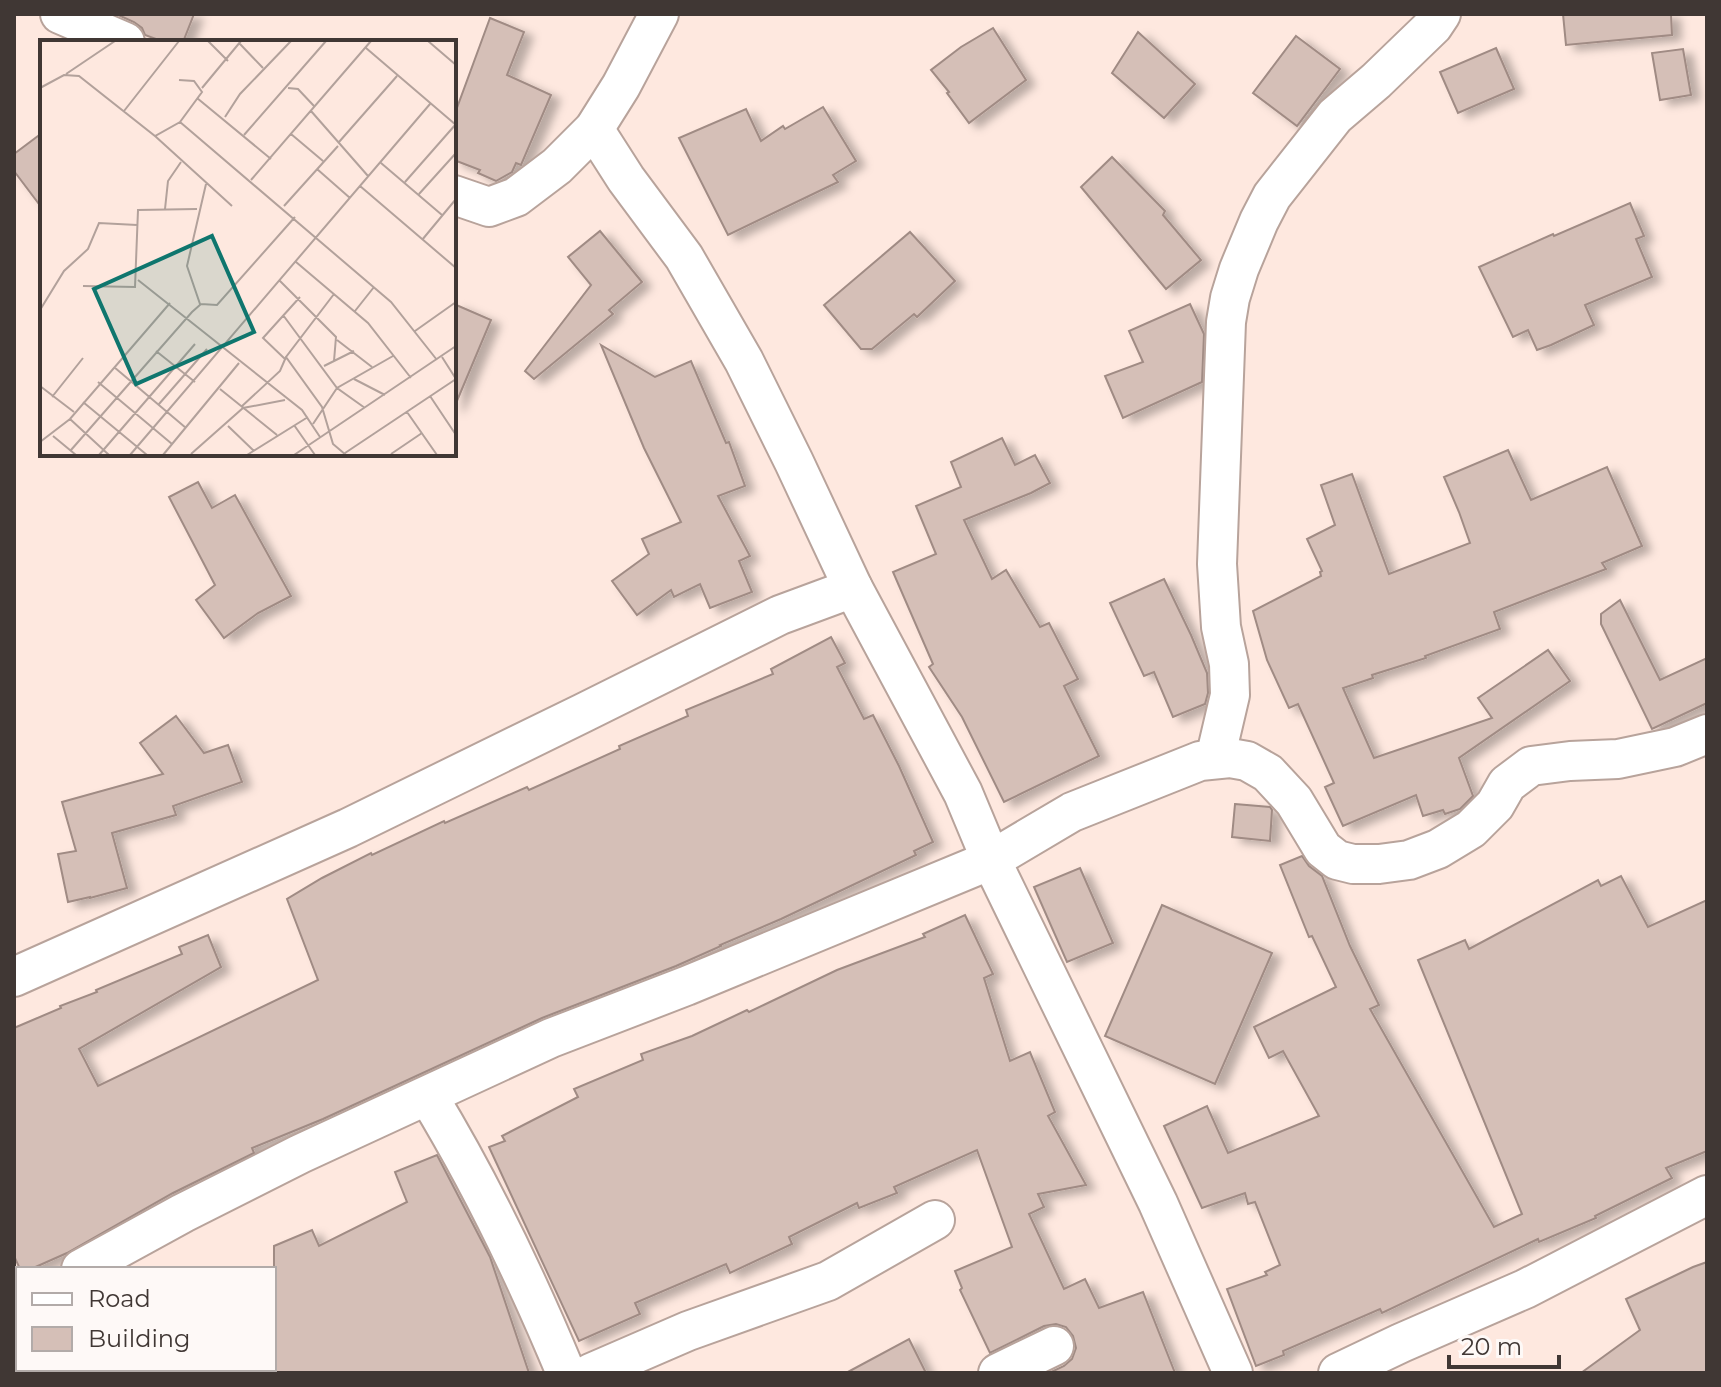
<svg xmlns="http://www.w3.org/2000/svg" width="1721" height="1387" viewBox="0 0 1721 1387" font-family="Montserrat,sans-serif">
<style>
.building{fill:#d5bfb7;stroke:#a08b84;stroke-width:2;filter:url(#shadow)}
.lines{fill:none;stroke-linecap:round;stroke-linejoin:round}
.minor-casing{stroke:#b8a39b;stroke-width:42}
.minor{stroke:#fff;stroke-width:38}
.inset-road{fill:none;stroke:#b2a19b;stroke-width:2}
.view{fill:#0f766e;fill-opacity:0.15;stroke:#0f766e;stroke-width:4}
.inset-edge{fill:none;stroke:#403734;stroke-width:4}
</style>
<defs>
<filter id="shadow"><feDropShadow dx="9" dy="5" stdDeviation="4" flood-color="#0004"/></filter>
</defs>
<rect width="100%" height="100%" fill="#fee8df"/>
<g class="building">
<path d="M116 14H194L183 42H164L145 35 142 28 134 22Z"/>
<path d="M1563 14H1671L1672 35 1566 45Z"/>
<path d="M490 18 524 32 507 75 551 95 521 165 516 163 512 172 496 181 478 173 480 170 454 160V116Z"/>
<path d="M993 28 1026 80 969 123 947 93 949 92 931 70 961 47Z"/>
<path d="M1138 32 1195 84 1164 118 1112 73Z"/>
<path d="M1296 36 1340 69 1297 126 1253 93Z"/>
<path d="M1496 48 1514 89 1458 113 1440 72Z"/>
<path d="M1683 49 1691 95 1660 100 1652 53Z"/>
<path d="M823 107 856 161 833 175 838 182 728 235 679 138 746 109 761 141 783 126 785 129Z"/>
<path d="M42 133V208L14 171V154Z"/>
<path d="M1112 157 1165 211 1163 215 1201 260 1166 289 1081 187Z"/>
<path d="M1630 203 1644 236 1636 239 1652 277 1585 305 1594 325 1551 345 1537 350 1528 330 1513 337 1479 267 1553 234 1554 236Z"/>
<path d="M600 231 642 282 609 310 613 314 534 379 525 371 591 285 568 257Z"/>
<path d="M910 232 955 281 917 317 914 314 872 349H861L824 305Z"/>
<path d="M454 304 491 320 454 408Z"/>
<path d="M1190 304 1204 334 1202 382 1123 418 1105 376 1143 362 1129 331Z"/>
<path d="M601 345 655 377 691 361 726 443 729 442 745 486 718 496 750 556 739 561 752 592 710 608 700 584 674 597 671 590 637 615 612 581 649 554 642 539 681 522 644 448Z"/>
<path d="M1002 438 1015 465 1035 455 1050 483 1031 493 964 520 992 579 1006 570 1040 627 1049 623 1078 679 1064 686 1099 756 1004 802 962 717 929 667 933 664 893 572 936 554 916 506 961 487 951 462Z"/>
<path d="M1508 450 1531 500 1607 467 1642 546 1602 563 1606 569 1494 612 1500 629 1425 656 1426 658 1372 675 1373 678 1343 688 1374 758 1492 718 1478 698 1548 650 1570 681 1459 758 1473 796 1460 809 1445 814 1443 810 1423 816 1416 795 1343 826 1325 787 1334 783 1298 704 1289 708 1267 660 1253 611 1321 576 1320 572 1322 571 1307 539 1335 525 1321 485 1352 474 1389 574 1470 543 1459 512 1444 477Z"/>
<path d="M198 482 212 508 235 495 291 596 258 613 224 638 196 600 215 585 169 497Z"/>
<path d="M1164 579 1191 635 1207 673 1208 693 1205 704 1173 717 1154 672 1144 676 1110 603Z"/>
<path d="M1620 600 1660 680 1707 658V703L1652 729 1601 624V614Z"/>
<path d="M831 637 845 663 837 667 864 719 873 715 899 766 933 842 914 851 916 855 781 919 720 945 721 946 676 966 542 1018 323 1119 252 1148 254 1153 173 1193 67 1253 31 1269H20L14 1256V1028L61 1008 60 1006 97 992 96 990 182 954 179 947 208 935 221 967 79 1049 98 1086 318 980 287 899 322 878 371 853 372 855 444 821 445 823 527 787 529 790 620 749 619 746 688 716 686 710 773 674 771 669Z"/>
<path d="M176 716 204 753 228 745 242 782 173 806 176 815 112 833 127 888 90 898V897L68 902 58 854 76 851 62 802 163 774 140 743Z"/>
<path d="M1235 804 1270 807 1272 810 1270 841 1232 837Z"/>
<path d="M1302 856 1309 866 1322 876 1350 946 1379 1005 1370 1009 1494 1227 1522 1214 1418 960 1465 940 1469 949 1598 880 1601 886 1621 876 1648 927 1707 900V1151L1666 1168 1672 1178 1595 1216 1596 1218 1539 1242 1538 1239 1382 1313 1380 1309 1283 1351 1284 1355 1256 1366 1227 1289 1267 1275 1265 1272 1280 1265 1255 1202 1248 1204 1245 1193 1202 1208 1164 1126 1207 1106 1228 1153 1319 1116 1283 1051 1269 1058 1254 1027 1336 987 1312 936 1309 937 1280 865Z"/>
<path d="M1080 868 1113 943 1067 962 1034 887Z"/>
<path d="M1162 905 1272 953 1215 1084 1105 1036Z"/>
<path d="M965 915 993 974 984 978 1010 1061 1030 1052 1055 1112 1048 1116 1086 1185 1038 1194 1044 1207 1029 1214 1064 1289 1085 1279 1099 1308 1143 1292 1175 1373H1049L1064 1366 1072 1359 1076 1348 1073 1336 1066 1327 1056 1324 1044 1326 990 1353 960 1290 962 1288 955 1271 1012 1247 977 1150 894 1187 897 1193 859 1208 857 1203 789 1237 792 1244 730 1273 726 1264 635 1303 640 1314 579 1341 489 1147 505 1141 502 1136 578 1097 574 1089 643 1060 641 1054 692 1036 747 1010 749 1012 837 970 925 937 923 934Z"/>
<path d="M437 1155 490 1257 529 1373H274V1246L312 1230 319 1246 407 1202 395 1172Z"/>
<path d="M1707 1262V1373H1581L1640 1330 1626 1299 1693 1267Z"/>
<path d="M909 1339 926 1373H846Z"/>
</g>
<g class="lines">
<defs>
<g id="minor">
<path d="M60 14 125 42"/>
<path d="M594 129 626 179 684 257 744 361 794 462 853 588 963 793 991 860 1158 1203 1233 1373"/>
<path d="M454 195 489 207 516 197 557 166 594 129 621 86 659 14"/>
<path d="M1215 759 1230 695 1229 664 1221 627 1217 564 1226 322 1230 298 1239 269 1259 221 1272 196 1335 116 1376 81 1433 26 1441 14"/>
<path d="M14 977 348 828 583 713 780 615 853 588"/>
<path d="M428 1096C482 1185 526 1277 566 1373"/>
<path d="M81 1269 183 1213 300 1154 551 1038 686 986 991 860 1072 812 1200 761 1230 758 1247 761 1268 773 1294 801 1323 849 1337 860 1353 864H1379L1409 860 1438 849 1471 829 1495 805 1507 784 1531 766 1570 761 1618 759 1675 747 1707 734"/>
<path d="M14 1306 18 1304"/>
<path d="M591 1373 688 1331 828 1281 935 1220"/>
<path d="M998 1373 1054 1346"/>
<path d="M1338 1373 1401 1343 1525 1289 1707 1195"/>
</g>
</defs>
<use href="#minor" class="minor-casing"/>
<use href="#minor" class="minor"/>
</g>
<g transform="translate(40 40)">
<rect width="416" height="416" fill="#fee8df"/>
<path class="inset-road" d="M168 1 188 21M388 1 416 25M200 4 223 28M326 8 416 85M26 34 75 1M0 48 24 35 39 36 115 96 140 82 162 52 154 41 139 40M162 48 201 1M248 48 258 49 274 66M157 58 231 119M84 71 139 1M271 71 328 136M185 77 200 54 251 1M140 82 351 262 397 320M251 94 283 121M204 95 286 1M115 96 192 166M299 102 357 36M341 123 402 175M277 129 310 158M211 140 331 1M365 142 416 84M320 146 416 228M379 154 416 113M244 166 298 106M125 169 128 141 141 122M382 200 416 159M256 222 328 283 371 338M98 240 262 370 280 397M240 241 296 297 294 321M43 246 95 247 98 170 157 169M294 254 246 317 282 367 293 404 306 415M160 264 147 226 166 144M0 270 24 231 48 209 59 183 97 185M315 271 334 247M243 275 297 348 325 368M375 291 416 262M297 300 332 327M116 311 155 342M402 317 416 339M245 319 223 298 260 257M284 326 314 311M74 327 146 388M314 339 345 355M58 342 132 404M0 346 34 372M180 349 237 395M390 356 416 395M12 357 43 318M43 362 107 415M119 364 167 309M201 367 240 331 246 317M367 372 397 415M30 379 69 415M273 384 297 348 353 316M254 385 275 415M188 386 214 411M13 396 36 415M0 402 30 379 130 263M31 410 152 272 161 264 177 265 255 177M305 413 416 339M151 414 203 368 245 360M351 414 382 393M59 415 155 304M90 415 390 64M123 415 199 323M207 415 268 377M254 415 416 306"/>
<path class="view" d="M172 196 214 292 96 344 54 249Z"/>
<rect width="416" height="416" class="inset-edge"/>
</g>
<rect width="1721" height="1387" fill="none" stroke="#403734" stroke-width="32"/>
<rect x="16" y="1267" width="260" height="104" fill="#fef9f7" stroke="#b2aba9" stroke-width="2"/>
<rect x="32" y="1293" width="40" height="12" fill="#ffffff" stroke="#b2aba9" stroke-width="2"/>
<text x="88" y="1307" font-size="24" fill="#403734">Road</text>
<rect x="32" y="1327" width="40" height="24" fill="#d5bfb7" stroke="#b2aba9" stroke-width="2"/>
<text x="88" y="1347" font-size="24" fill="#403734">Building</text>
<path d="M1449 1355v12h110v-12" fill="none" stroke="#403734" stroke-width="4"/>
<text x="1461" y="1355" font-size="24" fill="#403734" stroke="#fef9f7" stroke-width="6" paint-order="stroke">20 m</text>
</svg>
